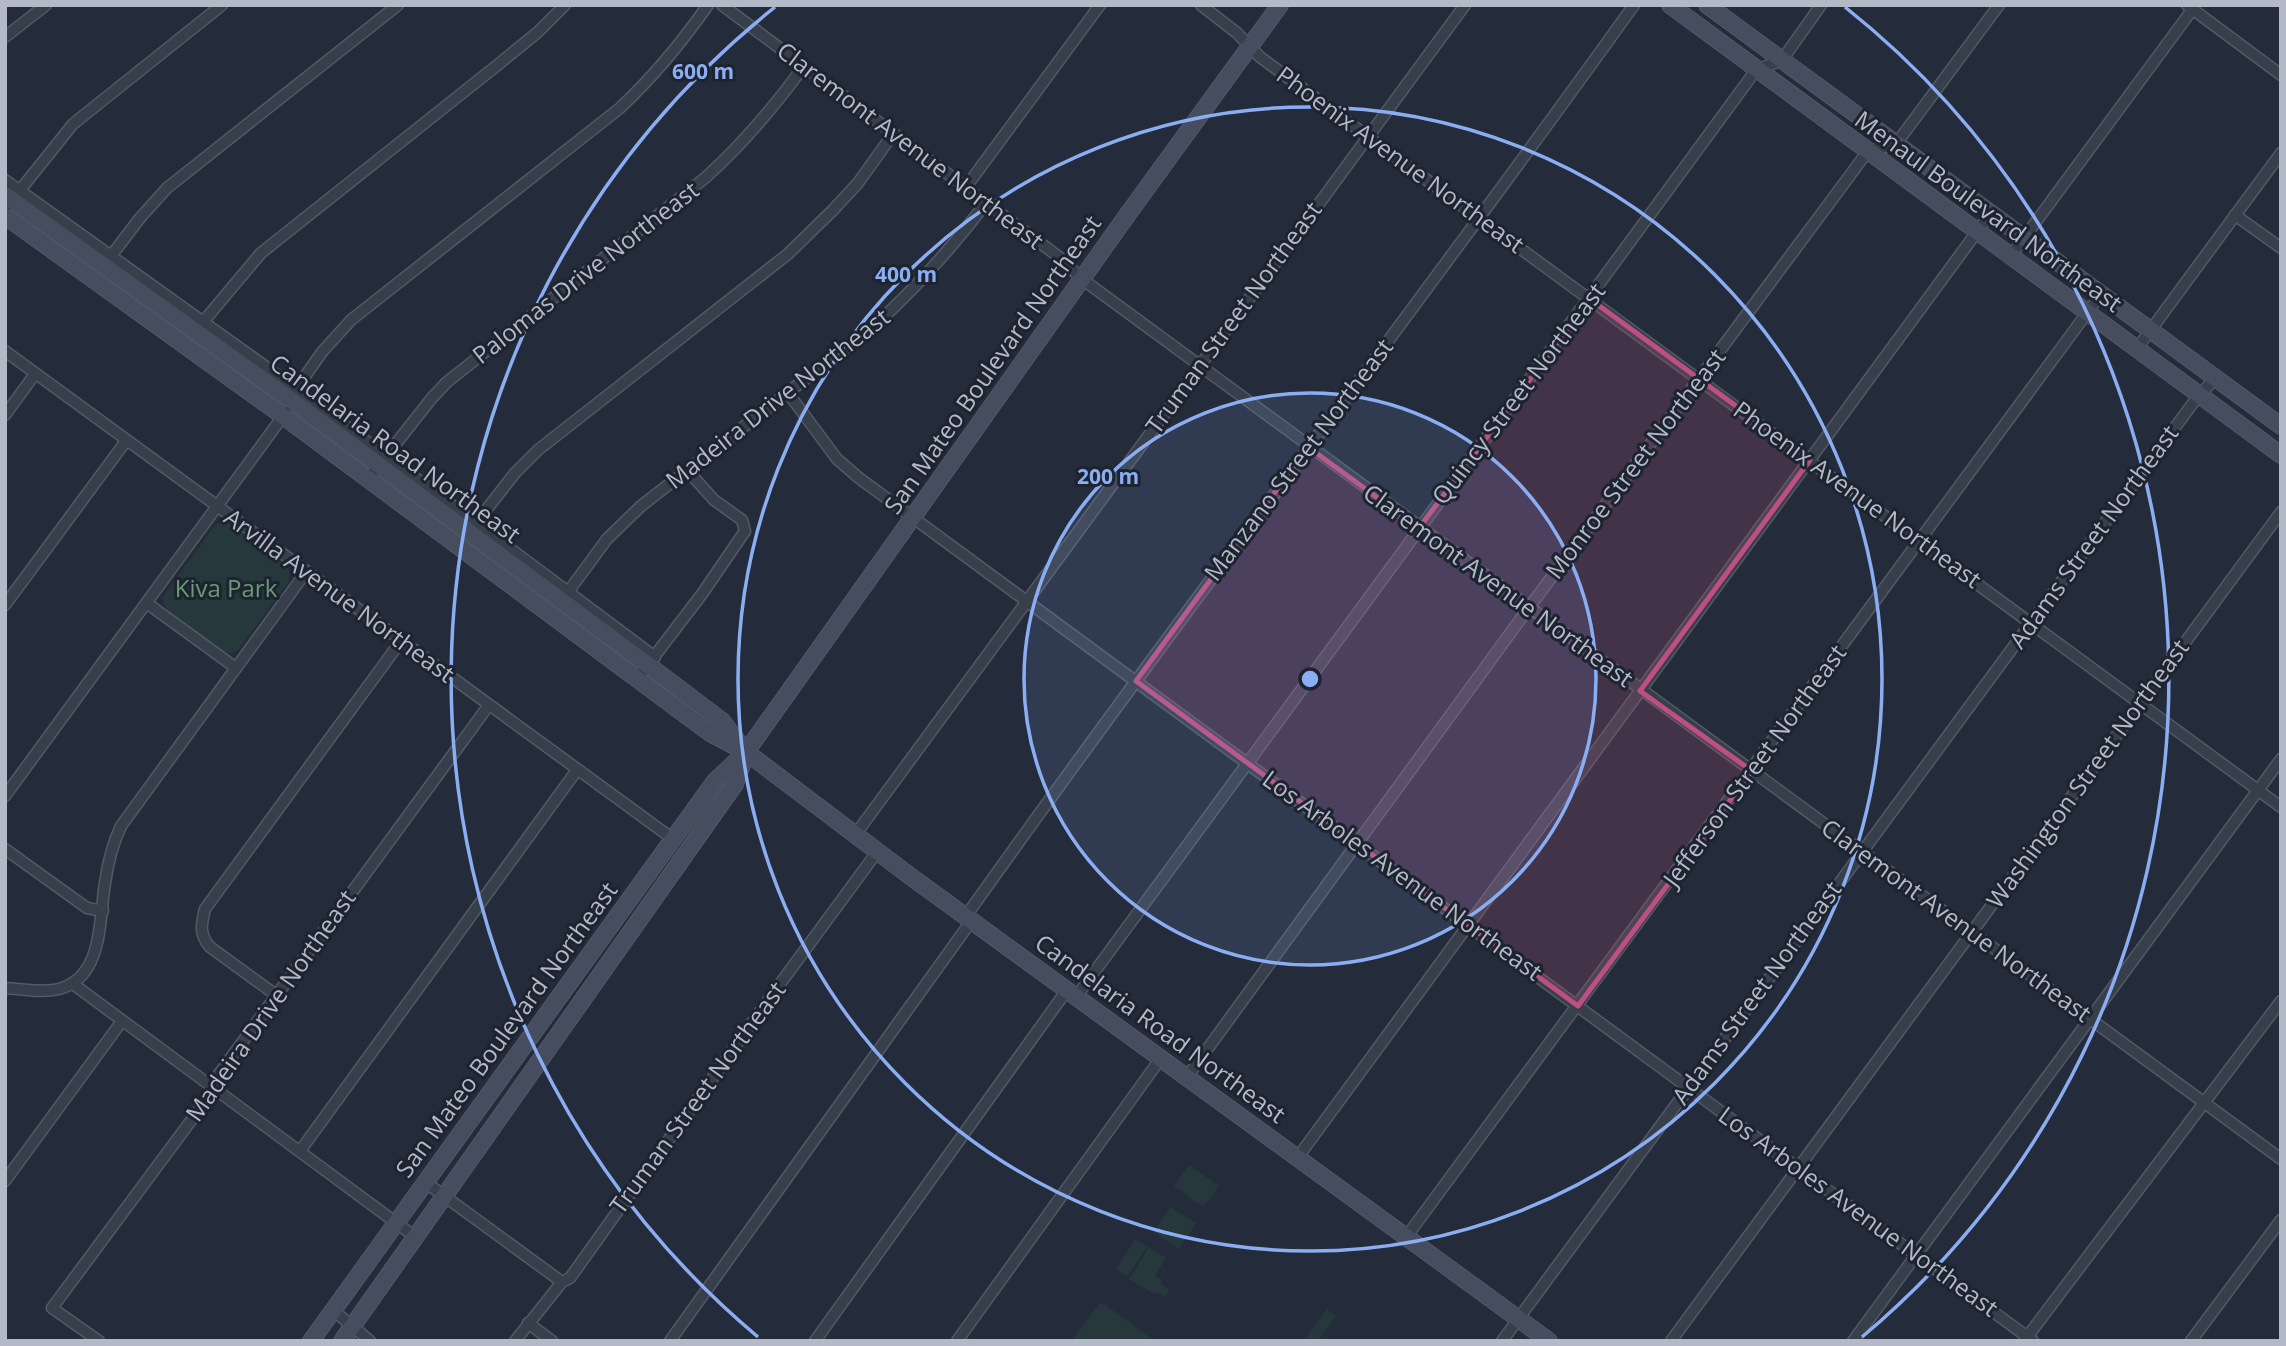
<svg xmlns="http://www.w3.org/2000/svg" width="2286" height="1346" viewBox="0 0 2286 1346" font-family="'Open Sans',sans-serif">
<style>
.green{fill:#26383c}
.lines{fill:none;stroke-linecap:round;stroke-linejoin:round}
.minor-casing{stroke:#535966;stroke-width:13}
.secondary-casing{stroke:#535966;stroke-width:18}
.minor{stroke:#373f4b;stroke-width:10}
.secondary{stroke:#464d5e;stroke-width:16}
.marked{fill:#bd5081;fill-opacity:0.2;stroke:#bd5081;stroke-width:5;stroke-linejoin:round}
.ring{fill:none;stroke:#8baef3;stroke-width:3.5}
.labels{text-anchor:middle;stroke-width:6;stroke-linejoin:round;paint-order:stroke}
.street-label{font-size:24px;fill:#b3b9c7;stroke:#1d2430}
.park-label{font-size:24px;fill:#6b9777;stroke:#1d2430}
.centre{fill:#8baef3;stroke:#1d2430;stroke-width:3.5}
.ring-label{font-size:21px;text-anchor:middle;font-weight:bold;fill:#8baef3;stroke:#1d2430;stroke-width:6;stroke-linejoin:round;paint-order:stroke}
</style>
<rect width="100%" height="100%" fill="#242c3b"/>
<g class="green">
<path d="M221 522 230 524 286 565 290 574 288 583 238 650 230 654 221 651 167 611 162 598 215 525Z"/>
<path d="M1189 1165 1219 1186 1203 1207 1174 1186Z"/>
<path d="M1170 1207 1196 1223 1179 1249 1154 1232Z"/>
<path d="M1135 1239 1147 1247 1127 1277 1116 1269Z"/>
<path d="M1149 1247 1166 1258 1155 1276 1162 1280 1160 1283 1170 1290 1165 1297 1156 1292 1154 1294 1129 1279Z"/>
<path d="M1103 1303 1155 1341H1072L1099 1304Z"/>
<path d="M1327 1309 1336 1316 1318 1341H1304Z"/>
</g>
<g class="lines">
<defs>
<g id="minor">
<path d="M722 5 1059 257 1082 279 2281 1159"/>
<path d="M1201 5 1237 33 1260 57 1367 136 2281 807"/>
<path d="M2187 5 2281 75"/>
<path d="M5 37 46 5"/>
<path d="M5 180 294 387 655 657"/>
<path d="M966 187 1100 5"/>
<path d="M5 209 73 124 222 5"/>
<path d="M2235 215 2281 248"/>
<path d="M111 256 140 218 167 188 398 5"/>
<path d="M2010 257 2192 10"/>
<path d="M203 322 261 253 495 67 538 32 565 5"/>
<path d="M2136 350 2281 153"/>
<path d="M5 351 673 839"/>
<path d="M296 389 322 352 351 320 620 108C653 77 682 42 708 5"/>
<path d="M788 393 837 459 859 478 2033 1341"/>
<path d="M5 415 35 374"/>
<path d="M368 479 431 399 447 382 705 178C743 144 774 107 804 66"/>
<path d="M476 523 515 473 538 450 788 254 833 210 858 183 893 134"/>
<path d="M568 592 607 539 641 506 874 326C917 287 951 249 986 203"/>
<path d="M148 604 236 668"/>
<path d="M5 605 126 441"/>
<path d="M637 679 702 594 745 531 742 520 714 500 688 471"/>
<path d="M5 796 286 412"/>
<path d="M855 835 1465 5"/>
<path d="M5 849 87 908 103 911"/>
<path d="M966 916C1184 609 1415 311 1634 5"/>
<path d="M73 984 414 1236"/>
<path d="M5 988C22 989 42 993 59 989 104 977 99 918 105 883 108 862 112 845 121 826L306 572"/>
<path d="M276 995 210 947C199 934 201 925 205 909L401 641"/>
<path d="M1076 997 1756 70 1782 60 1821 5"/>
<path d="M1187 1077 1522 617 1868 151 1896 144 1999 5"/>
<path d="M300 1151 577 770"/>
<path d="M1298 1157 1990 214"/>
<path d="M5 1181 122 1021"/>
<path d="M425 1182 562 1282"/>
<path d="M1407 1236 2101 294"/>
<path d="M333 1310 370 1341"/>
<path d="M528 1323 552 1341"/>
<path d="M99 1341 52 1308 210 1095 216 1078 489 705"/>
<path d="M515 1341 562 1282 570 1278 774 992 877 852"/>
<path d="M670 1341 972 920"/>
<path d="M815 1341 1067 990"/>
<path d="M957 1341 1161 1058"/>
<path d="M1502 1341 2193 403 2215 378"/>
<path d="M1671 1341 2281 512"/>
<path d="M1853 1341 2281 759"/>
<path d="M2024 1341 2281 1001"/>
<path d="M2191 1341 2281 1220"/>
</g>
<g id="secondary">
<path d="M1670 5 2281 455"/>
<path d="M1707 5 2281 426"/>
<path d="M5 195 294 402 648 665 722 721 742 747"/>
<path d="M5 216 283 416 710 733 746 752 910 876 1549 1341"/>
<path d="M311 1341 715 781 746 752 1128 214 1280 5"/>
<path d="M342 1341 735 784 745 756"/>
</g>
</defs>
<use href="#minor" class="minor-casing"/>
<use href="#secondary" class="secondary-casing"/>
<use href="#minor" class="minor"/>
<use href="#secondary" class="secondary"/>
</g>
<path class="marked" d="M1590 299 1810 460 1640 691 1752 771 1578 1006 1136 681 1308 447 1419 528Z"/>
<circle cx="1310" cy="679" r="286" fill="#8baef3" fill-opacity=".12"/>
<g class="ring">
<circle cx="1310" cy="679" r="286"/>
<circle cx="1310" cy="679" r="572"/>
<path d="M758 1337A859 859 0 0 1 775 7M1845 7A859 859 0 0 1 1862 1337"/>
</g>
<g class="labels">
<g class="street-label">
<text transform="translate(910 146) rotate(37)" y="8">Claremont Avenue Northeast</text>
<text transform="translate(1400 160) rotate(36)" y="8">Phoenix Avenue Northeast</text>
<text transform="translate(1988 212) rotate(36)" y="8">Menaul Boulevard Northeast</text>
<text transform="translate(586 273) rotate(-38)" y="8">Palomas Drive Northeast</text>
<text transform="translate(1234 318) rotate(-54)" y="8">Truman Street Northeast</text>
<text transform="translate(993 365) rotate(-55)" y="8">San Mateo Boulevard Northeast</text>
<text transform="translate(1519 394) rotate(-53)" y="8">Quincy Street Northeast</text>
<text transform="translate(778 399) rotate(-38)" y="8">Madeira Drive Northeast</text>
<text transform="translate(395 449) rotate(36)" y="8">Candelaria Road Northeast</text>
<text transform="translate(1299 460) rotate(-53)" y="8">Manzano Street Northeast</text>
<text transform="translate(1636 464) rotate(-53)" y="8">Monroe Street Northeast</text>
<text transform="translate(1857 495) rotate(36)" y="8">Phoenix Avenue Northeast</text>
<text transform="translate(2094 537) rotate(-54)" y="8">Adams Street Northeast</text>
<text transform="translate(1498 586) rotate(36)" y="8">Claremont Avenue Northeast</text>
<text transform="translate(339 596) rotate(36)" y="8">Arvilla Avenue Northeast</text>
<text transform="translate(1755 766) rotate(-54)" y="8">Jefferson Street Northeast</text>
<text transform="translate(2088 774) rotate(-54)" y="8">Washington Street Northeast</text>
<text transform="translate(1402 876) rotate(36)" y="8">Los Arboles Avenue Northeast</text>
<text transform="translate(1956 921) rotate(36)" y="8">Claremont Avenue Northeast</text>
<text transform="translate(1757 993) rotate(-54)" y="8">Adams Street Northeast</text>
<text transform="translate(271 1006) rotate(-55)" y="8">Madeira Drive Northeast</text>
<text transform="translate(1160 1029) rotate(36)" y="8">Candelaria Road Northeast</text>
<text transform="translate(507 1030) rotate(-54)" y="8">San Mateo Boulevard Northeast</text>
<text transform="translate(698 1098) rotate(-54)" y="8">Truman Street Northeast</text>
<text transform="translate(1858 1212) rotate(36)" y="8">Los Arboles Avenue Northeast</text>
</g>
<g class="park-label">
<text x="226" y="597">Kiva Park</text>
</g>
</g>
<circle cx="1310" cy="679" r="10" class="centre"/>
<g class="ring-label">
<text x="703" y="79">600 m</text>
<text x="906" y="282">400 m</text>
<text x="1108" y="484">200 m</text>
</g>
<rect width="2286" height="1346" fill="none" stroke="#b3b9c7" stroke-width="14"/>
</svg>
